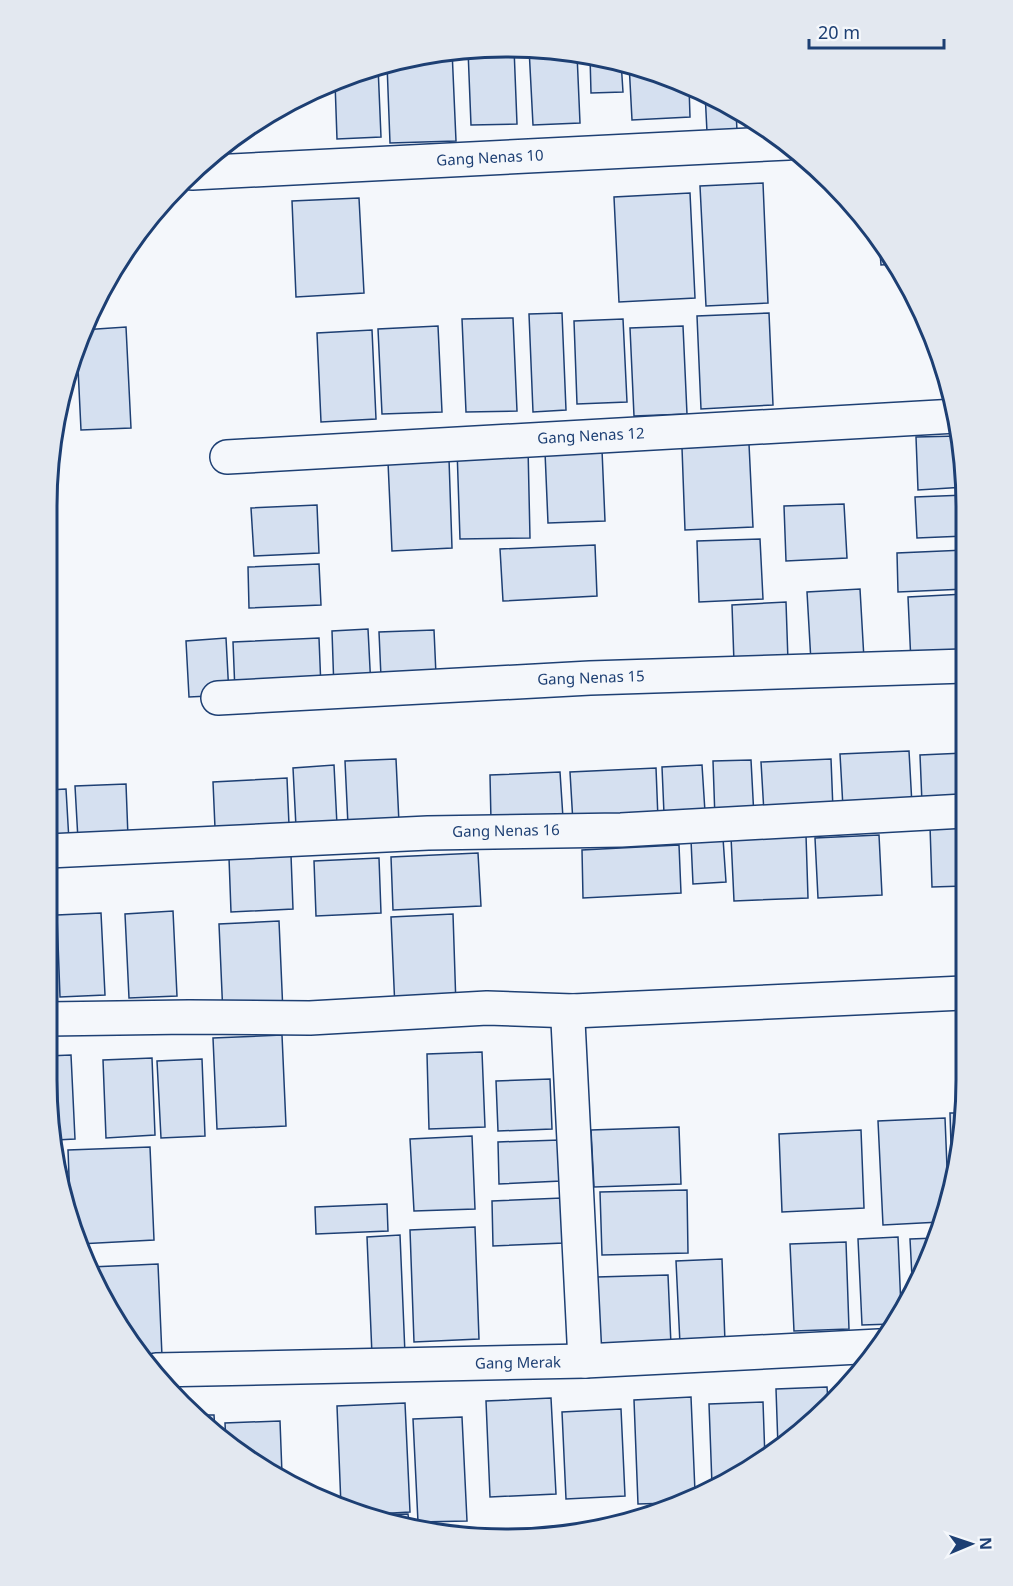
<svg xmlns="http://www.w3.org/2000/svg" width="1013" height="1586" viewBox="0 0 1013 1586" font-family="'Noto Sans',sans-serif">
<style>
.building{fill:#d5e0f0;stroke:#1d3f73;stroke-width:1.5}
.lines{fill:none;stroke-linecap:round;stroke-linejoin:round}
.street-casing{stroke:#1d3f73;stroke-width:36}
.street{stroke:#f4f7fb;stroke-width:33}
.labels{text-anchor:middle;stroke-width:4.5;stroke-linejoin:round;paint-order:stroke}
.street-label{font-size:15px;fill:#1d3f73;stroke:#f4f7fb}
.rim{fill:none;stroke:#1d3f73;stroke-width:3}
</style>
<rect width="100%" height="100%" fill="#f4f7fb"/>
<g class="building">
<path d="M514 48 517 124 471 125 468 50Z"/>
<path d="M529 48 577 54 580 123 533 125Z"/>
<path d="M447 50H452L456 141 390 143 387 64Z"/>
<path d="M590 56 621 61 623 92 591 93Z"/>
<path d="M629 63 689 86 690 117 632 120Z"/>
<path d="M378 66 381 137 337 139 335 82 359 71Z"/>
<path d="M705 92 736 110 737 131 707 132Z"/>
<path d="M747 117 766 129 747 130Z"/>
<path d="M763 183 768 303 706 306 700 186Z"/>
<path d="M690 193 695 298 619 302 614 197Z"/>
<path d="M359 198 364 293 296 297 292 201Z"/>
<path d="M879 239 895 264 881 265Z"/>
<path d="M562 313 566 410 533 412 529 314Z"/>
<path d="M769 313 773 405 701 409 697 316Z"/>
<path d="M513 318 517 411 466 412 462 319Z"/>
<path d="M623 319 627 402 577 404 574 321Z"/>
<path d="M438 326 442 412 382 414 378 329Z"/>
<path d="M683 326 687 414 634 416 630 328Z"/>
<path d="M126 327 131 428 81 430 77 347 82 330Z"/>
<path d="M372 330 376 419 321 422 317 333Z"/>
<path d="M959 436 965 487 918 490 916 437Z"/>
<path d="M749 444 753 527 685 530 682 448Z"/>
<path d="M528 447 530 538 460 539 457 449Z"/>
<path d="M602 450 605 521 548 523 545 452Z"/>
<path d="M449 459 452 548 392 551 388 462Z"/>
<path d="M965 495V536L917 538 915 497Z"/>
<path d="M844 504 847 558 786 561 784 506Z"/>
<path d="M317 505 319 553 254 556 251 508Z"/>
<path d="M760 539 763 599 699 602 697 541Z"/>
<path d="M595 545 597 596 503 601 500 549Z"/>
<path d="M965 550V589L898 592 897 553Z"/>
<path d="M319 564 321 605 249 608 248 567Z"/>
<path d="M860 589 864 659 811 662 807 592Z"/>
<path d="M965 594V661L911 663 908 597Z"/>
<path d="M786 602 788 661 734 663 732 605Z"/>
<path d="M368 629 371 688 334 690 332 631Z"/>
<path d="M434 630 436 675 381 677 379 632Z"/>
<path d="M226 638 229 695 189 697 186 641Z"/>
<path d="M319 638 321 688 235 692 233 642Z"/>
<path d="M909 751 912 805 843 808 840 754Z"/>
<path d="M964 753V801L922 803 920 755Z"/>
<path d="M396 759 399 823 348 825 345 761Z"/>
<path d="M831 759 833 810 764 813 761 762Z"/>
<path d="M751 760 754 817 715 819 713 761Z"/>
<path d="M334 765 337 825 296 827 293 768Z"/>
<path d="M702 765 705 812 664 814 662 767Z"/>
<path d="M656 768 658 819 573 823 570 772Z"/>
<path d="M560 772 563 818 491 821 490 775Z"/>
<path d="M287 778 289 825 215 828 213 782Z"/>
<path d="M126 784 128 837 78 840 75 786Z"/>
<path d="M66 789 69 841 48 843V790Z"/>
<path d="M964 824V886L932 887 930 826Z"/>
<path d="M806 835 808 898 734 901 731 837Z"/>
<path d="M879 835 882 895 818 898 815 838Z"/>
<path d="M723 838 726 882 693 884 691 840Z"/>
<path d="M679 845 681 893 583 898 582 850Z"/>
<path d="M478 853 481 906 393 910 391 857Z"/>
<path d="M291 855 293 909 231 912 229 858Z"/>
<path d="M379 858 381 913 316 916 314 861Z"/>
<path d="M173 911 177 996 129 998 125 914Z"/>
<path d="M101 913 105 995 60 997 57 915Z"/>
<path d="M453 914 456 1006 395 1009 391 917Z"/>
<path d="M279 921 283 1013 223 1016 219 924Z"/>
<path d="M282 1035 286 1126 217 1129 213 1038Z"/>
<path d="M482 1052 485 1127 429 1129 427 1054Z"/>
<path d="M71 1055 75 1139 56 1140 46 1079 47 1056Z"/>
<path d="M152 1058 155 1135 106 1138 103 1060Z"/>
<path d="M202 1059 205 1136 161 1138 157 1061Z"/>
<path d="M550 1079 552 1129 498 1131 496 1081Z"/>
<path d="M950 1113H963V1139L952 1177Z"/>
<path d="M945 1118 948 1192 940 1222 883 1225 878 1121Z"/>
<path d="M679 1127 681 1184 594 1187 591 1130Z"/>
<path d="M861 1130 864 1208 782 1212 779 1134Z"/>
<path d="M472 1136 475 1209 414 1211 410 1139Z"/>
<path d="M560 1140 561 1181 499 1184 498 1142Z"/>
<path d="M150 1147 154 1240 79 1244 71 1227 68 1150Z"/>
<path d="M687 1190 688 1253 602 1255 600 1192Z"/>
<path d="M562 1198 564 1243 493 1246 492 1201Z"/>
<path d="M387 1204 388 1231 316 1234 315 1207Z"/>
<path d="M475 1227 479 1339 414 1342 410 1230Z"/>
<path d="M400 1235 405 1354 372 1355 367 1237Z"/>
<path d="M898 1237 901 1308 892 1324 862 1325 858 1239Z"/>
<path d="M936 1238 931 1256 919 1276 912 1277 910 1239Z"/>
<path d="M846 1242 849 1329 794 1331 790 1244Z"/>
<path d="M722 1259 725 1342 680 1344 676 1261Z"/>
<path d="M158 1264 162 1356H144L124 1335 91 1267Z"/>
<path d="M668 1275 671 1345 599 1349 597 1277Z"/>
<path d="M827 1387 828 1401 778 1447 776 1389Z"/>
<path d="M691 1397 695 1492 671 1503 638 1504 634 1400Z"/>
<path d="M551 1398 556 1494 490 1497 486 1401Z"/>
<path d="M763 1402 765 1459 712 1485 709 1404Z"/>
<path d="M405 1403 410 1512 358 1515 341 1506 337 1406Z"/>
<path d="M621 1409 625 1496 566 1499 562 1412Z"/>
<path d="M199 1415H214L215 1432Z"/>
<path d="M462 1417 467 1521 418 1522 413 1419Z"/>
<path d="M280 1421 282 1474 226 1444 225 1423Z"/>
<path d="M408 1514 409 1523 361 1515Z"/>
</g>
<g class="lines">
<defs>
<g id="street">
<path d="M192 173 788 143"/>
<path d="M227 457 956 416"/>
<path d="M218 698 590 678 965 666"/>
<path d="M48 851 428 833 621 830 964 811"/>
<path d="M573 1011 568 1021 585 1361"/>
<path d="M47 1019 189 1017 310 1018 487 1008 573 1011 963 993"/>
<path d="M156 1370 585 1361 879 1346"/>
</g>
</defs>
<use href="#street" class="street-casing"/>
<use href="#street" class="street"/>
</g>
<g class="labels">
<g class="street-label">
<text transform="translate(490 158) rotate(-3)" y="5">Gang Nenas 10</text>
<text transform="translate(591 436) rotate(-3)" y="5">Gang Nenas 12</text>
<text transform="translate(591 678) rotate(-2)" y="5">Gang Nenas 15</text>
<text transform="translate(506 831) rotate(-1)" y="5">Gang Nenas 16</text>
<text transform="translate(518 1363) rotate(-1)" y="5">Gang Merak</text>
</g>
</g>
<path d="M0 0H1013V1586H0ZM506 57H507A449 449 0 0 1 956 506V1080A449 449 0 0 1 507 1529H506A449 449 0 0 1 57 1080V506A449 449 0 0 1 506 57Z" fill="#e3e8f0" fill-rule="evenodd"/>
<path class="rim" d="M506 57H507A449 449 0 0 1 956 506V1080A449 449 0 0 1 507 1529H506A449 449 0 0 1 57 1080V506A449 449 0 0 1 506 57Z"/>
<g transform="translate(971 1544) rotate(88)" stroke="#f4f7fb" stroke-width="4.5" paint-order="stroke">
<path d="M0-4.5L10 22L0 15L-10 22Z" fill="#1d3f73"/>
<text y="-9" font-size="16" font-weight="bold" text-anchor="middle" fill="#1d3f73">N</text>
</g>
<path d="M809 39v9h135v-9" fill="none" stroke="#1d3f73" stroke-width="3"/>
<text x="818" y="39" font-size="18" fill="#1d3f73" stroke="#f4f7fb" stroke-width="4.5" paint-order="stroke">20 m</text>
</svg>
